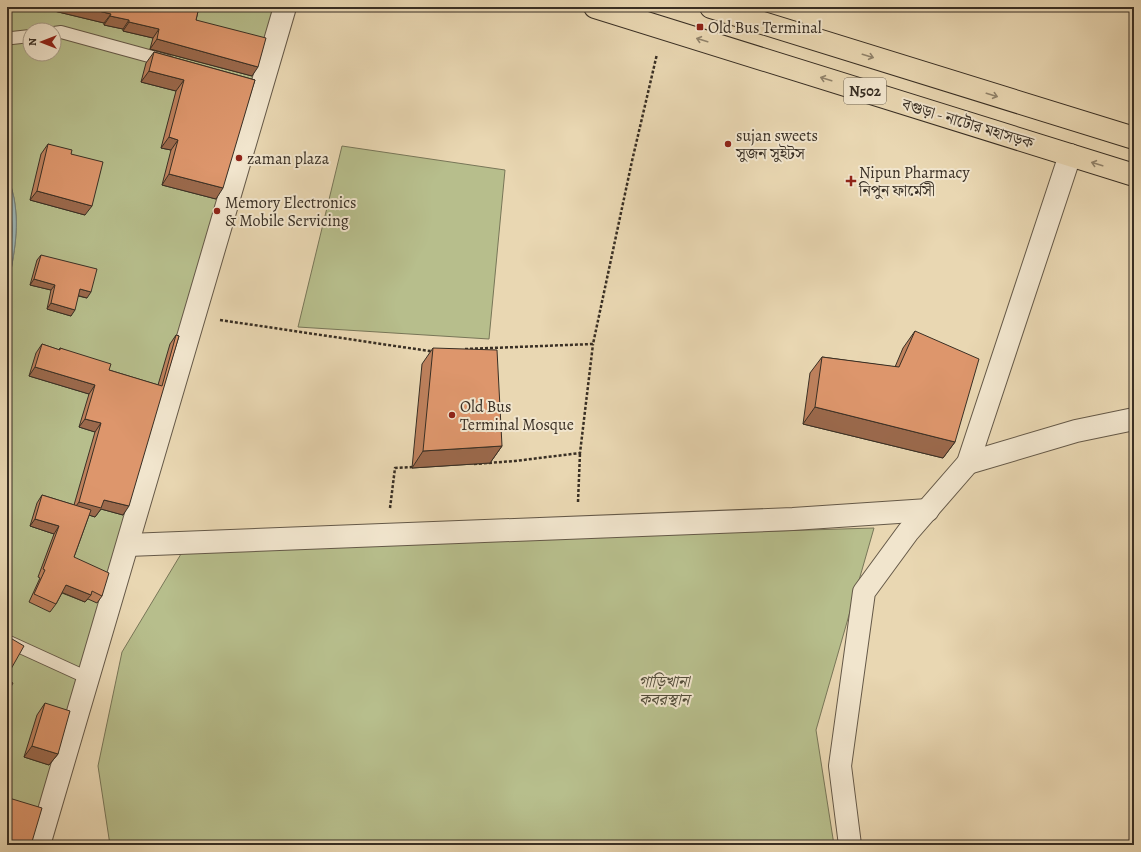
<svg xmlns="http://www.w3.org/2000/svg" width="1141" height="852" viewBox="0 0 1141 852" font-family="Alegreya,'Noto Serif Bengali',serif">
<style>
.green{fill:#b7be8c;stroke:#787658;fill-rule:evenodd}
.water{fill:#9cb7b7;stroke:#74817c}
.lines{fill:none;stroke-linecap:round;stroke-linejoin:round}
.shore{stroke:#6a736e;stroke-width:1}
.service-casing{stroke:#655948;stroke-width:14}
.minor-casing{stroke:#655948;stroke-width:24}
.trunk-casing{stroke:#392f24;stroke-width:24}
.path{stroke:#392f24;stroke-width:2.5;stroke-dasharray:3 2;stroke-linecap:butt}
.service{stroke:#f1e5cd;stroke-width:12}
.minor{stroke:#f1e5cd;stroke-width:22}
.trunk{stroke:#e9d7b2;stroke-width:22}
.wall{fill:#be815d;stroke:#392f24}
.shaded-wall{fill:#9b694c;stroke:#392f24}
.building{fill:#dd966c;stroke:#392f24}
.oneway{stroke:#91836b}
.poi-dot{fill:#8f2418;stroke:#f1e5cd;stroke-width:1.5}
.labels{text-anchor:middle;stroke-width:4;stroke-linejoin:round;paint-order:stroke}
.shield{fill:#f1e5cd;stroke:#706657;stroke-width:1}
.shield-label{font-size:15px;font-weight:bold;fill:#392f24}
.poi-label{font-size:16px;fill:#392f24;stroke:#f1e5cd;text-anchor:start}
.street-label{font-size:16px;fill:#392f24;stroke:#f1e5cd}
.park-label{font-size:16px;font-style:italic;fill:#524c39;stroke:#f1e5cd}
</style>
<rect width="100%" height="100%" fill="#e9d7b2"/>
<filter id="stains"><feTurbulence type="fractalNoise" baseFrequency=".005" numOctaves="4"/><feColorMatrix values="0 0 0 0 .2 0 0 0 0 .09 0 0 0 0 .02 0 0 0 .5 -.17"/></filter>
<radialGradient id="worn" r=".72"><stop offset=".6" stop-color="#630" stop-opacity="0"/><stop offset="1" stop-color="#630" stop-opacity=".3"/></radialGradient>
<g class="green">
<path d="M7 7H285L39 845H7V291C13 259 20 231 14 198 12 190 11 184 7 178ZM30 30H54V54H30Z"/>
<path d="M342 146 505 170 489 339 298 327Z"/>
<path d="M874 528 816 730 834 845H110L98 766 122 652 184 549Z"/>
</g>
<path class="water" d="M7 178C11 184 12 190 14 198 20 231 13 258 7 291Z"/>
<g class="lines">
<path class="shore" d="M7 185C13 218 14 237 7 270"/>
<defs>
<g id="service">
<path d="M54 33 61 32 167 61"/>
<path d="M7 37 12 38 30 36"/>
<path d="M7 641 88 678"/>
</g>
<g id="minor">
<path d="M968 463 1076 431 1134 419"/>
<path d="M128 545 793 519 928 510"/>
<path d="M39 845 285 7"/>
<path d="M850 845 840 766 864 592 908 532 968 463 1070 155"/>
</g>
<g id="trunk">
<path d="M595 7 1134 175"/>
<path d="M711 7 1134 138"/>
</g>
</defs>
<use href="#service" class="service-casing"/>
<use href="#minor" class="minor-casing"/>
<use href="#trunk" class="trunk-casing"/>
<g class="path">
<path d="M220 320 429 351 434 350"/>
<path d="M465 349 593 344 632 161 657 54"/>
<path d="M474 464 515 461 580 453 593 344"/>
<path d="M578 502 580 453"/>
<path d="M390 508 395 468 414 467"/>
</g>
<use href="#service" class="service"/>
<use href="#minor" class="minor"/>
<use href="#trunk" class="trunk"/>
</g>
<g class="wall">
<path d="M51 7H199L196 20 252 76 150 49 153 38 123 31V29L104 25V23L50 10Z"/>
<path d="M154 52 255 80 216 199 162 185 171 150 161 148 176 91 141 82 146 63Z"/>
<path d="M48 144 71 154 85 215 30 200 41 154Z"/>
<path d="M41 255 87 298 78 296 71 316 47 309 51 290 30 285 37 260Z"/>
<path d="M915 331 955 442 943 458 803 424 810 373 822 357 895 367 903 348Z"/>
<path d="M176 335 179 336 123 515 101 509 95 517 89 515 74 557 102 596 97 603 88 599 85 602 62 593 56 604 50 612 29 602 40 578 38 577 54 534 30 526 37 503 42 495 74 505 95 432 79 427 89 394 29 376 36 353 42 344 59 350 60 348 109 370 158 385 170 344Z"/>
<path d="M433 348 502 446 490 463 412 468 422 364Z"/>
<path d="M45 703 58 754 49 765 24 757 37 715Z"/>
</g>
<g class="shaded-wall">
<path d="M52 7H82L111 14 104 23 50 10Z"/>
<path d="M110 16 129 20 123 29 104 25Z"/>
<path d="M129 22 159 29 153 38 123 31Z"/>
<path d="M157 39 258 67 252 76 150 49Z"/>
<path d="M149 71 184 80 176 91 141 82Z"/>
<path d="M169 137 178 140 171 150 161 148Z"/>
<path d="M169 174 223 188 216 199 162 185Z"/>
<path d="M37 191 92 206 85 215 30 200Z"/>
<path d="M34 279 55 285 51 290 30 285Z"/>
<path d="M80 289 91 292 87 298 76 295Z"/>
<path d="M51 303 75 310 71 316 47 309Z"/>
<path d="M35 367 95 385 89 394 29 376Z"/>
<path d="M815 407 955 442 943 458 803 424Z"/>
<path d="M85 419 101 423 95 432 79 427Z"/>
<path d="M502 446 490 463 412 468 423 451Z"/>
<path d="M104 500 129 506 123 515 101 509 95 517 73 510 79 502Z"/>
<path d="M35 519 59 526 54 534 30 526Z"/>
<path d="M66 585 91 595 85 602 61 592Z"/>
<path d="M32 746 58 754 49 765 24 757Z"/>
</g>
<g class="building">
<path d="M82 7H199L196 20 266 38 258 67 157 39 159 29 129 22V20L110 16 111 14Z"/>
<path d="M154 52 255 80 223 188 169 174 178 140 169 137 184 80 149 71Z"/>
<path d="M48 144 72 150 71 154 103 162 92 206 37 191Z"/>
<path d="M41 255 97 269 91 292 80 289 75 310 51 303 55 285 34 279Z"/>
<path d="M915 331 979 359 955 442 815 407 822 357 899 367Z"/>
<path d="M176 335 179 336 129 506 104 500 101 508 79 502 101 423 85 419 95 385 35 367 42 344 60 350V348L111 364 109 370 162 386Z"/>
<path d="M433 348 497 350 502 446 423 451Z"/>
<path d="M42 495 91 510 74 557 109 573 102 596 92 591 91 595 66 585 56 604 34 594 45 570 43 569 59 526 35 519Z"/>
<path d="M7 636 24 646 7 676Z"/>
<path d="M7 680 13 683 7 694Z"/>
<path d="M45 703 70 711 58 754 32 746Z"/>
<path d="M9 798 42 808 31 845H7V804Z"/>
</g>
<defs><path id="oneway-shaft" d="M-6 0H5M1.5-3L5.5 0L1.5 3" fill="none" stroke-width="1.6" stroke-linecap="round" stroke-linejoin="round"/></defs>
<g class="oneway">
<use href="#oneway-shaft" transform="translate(702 40) rotate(-163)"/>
<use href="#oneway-shaft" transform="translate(868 56) rotate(17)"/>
<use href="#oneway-shaft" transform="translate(826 79) rotate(-163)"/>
<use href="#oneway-shaft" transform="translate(992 95) rotate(17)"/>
<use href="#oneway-shaft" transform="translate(1097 164) rotate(-163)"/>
</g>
<g class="poi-dot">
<rect x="696" y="23" width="8" height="8" rx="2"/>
<circle cx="728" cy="144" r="4"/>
<circle cx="239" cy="158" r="4"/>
<path d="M849 175h4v4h4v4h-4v4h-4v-4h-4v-4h4z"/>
<circle cx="217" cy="211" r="4"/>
<circle cx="452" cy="415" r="4"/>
</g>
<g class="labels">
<rect class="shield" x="844" y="78" width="42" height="26" rx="3"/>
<g class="shield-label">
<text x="865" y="96">N502</text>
</g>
<g class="poi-label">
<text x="708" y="33">Old Bus Terminal</text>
<text x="736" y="141">sujan sweets<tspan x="736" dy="18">সুজন সুইটস</tspan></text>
<text x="247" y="164">zaman plaza</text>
<text x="859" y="178">Nipun Pharmacy<tspan x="859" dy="18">নিপুন ফার্মেসী</tspan></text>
<text x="225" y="208">Memory Electronics<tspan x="225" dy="18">&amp; Mobile Servicing</tspan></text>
<text x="460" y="412">Old Bus<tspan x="460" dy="18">Terminal Mosque</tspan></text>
</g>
<g class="street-label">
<text transform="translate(968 123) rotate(17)" y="6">বগুড়া - নাটোর মহাসড়ক</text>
</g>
<g class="park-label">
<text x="664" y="687">গাড়িখানা<tspan x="664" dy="18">কবরস্থান</tspan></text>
</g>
</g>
<rect width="1141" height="852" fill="none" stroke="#e9d7b2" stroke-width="24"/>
<rect x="8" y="8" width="1125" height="836" fill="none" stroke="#392f24" stroke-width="2"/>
<rect x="12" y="12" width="1117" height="828" fill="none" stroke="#392f24"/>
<g transform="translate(42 42) rotate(270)"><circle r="19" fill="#f1e5cd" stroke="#a79c89"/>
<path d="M0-3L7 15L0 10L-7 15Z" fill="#8f2418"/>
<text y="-6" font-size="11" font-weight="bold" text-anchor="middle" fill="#392f24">N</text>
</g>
<rect width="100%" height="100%" filter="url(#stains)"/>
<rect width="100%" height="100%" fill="url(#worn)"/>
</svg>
